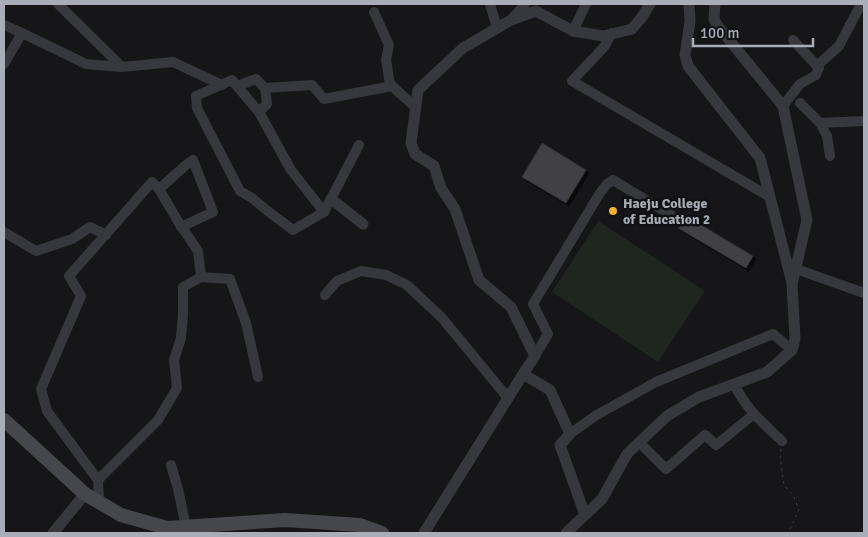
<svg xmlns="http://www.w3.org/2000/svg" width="868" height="537" viewBox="0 0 868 537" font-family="Signika,sans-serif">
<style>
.green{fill:#1e261f}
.building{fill:#404145;stroke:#303034;filter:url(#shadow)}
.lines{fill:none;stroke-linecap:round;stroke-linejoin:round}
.path{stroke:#3d3f44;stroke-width:1;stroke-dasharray:2.5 4;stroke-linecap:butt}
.minor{stroke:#37383d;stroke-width:10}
.tertiary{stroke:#37383d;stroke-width:11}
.secondary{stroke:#45474d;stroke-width:14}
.poi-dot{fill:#f2b134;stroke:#111113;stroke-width:2}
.labels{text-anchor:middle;stroke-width:5;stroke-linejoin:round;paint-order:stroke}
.poi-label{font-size:14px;font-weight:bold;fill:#a8adb8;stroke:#111113;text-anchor:start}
</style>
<defs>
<filter id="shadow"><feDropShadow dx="3" dy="3" stdDeviation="0" flood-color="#0009"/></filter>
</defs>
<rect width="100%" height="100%" fill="#161618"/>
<path class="green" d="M598 221 705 291 658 362 552 292Z"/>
<g class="building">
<path d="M542 143 586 170 566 203 522 177Z"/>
<path d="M686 216 753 256 746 268 678 228 685 223Z"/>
</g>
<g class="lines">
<path class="path" d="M781 449 780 456 784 485 794 497 799 510 788 533"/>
<g class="minor">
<path d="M58 4 122 67"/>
<path d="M490 4 497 28"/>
<path d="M374 12 389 45 386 60 390 84 416 108"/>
<path d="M511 20 525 4"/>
<path d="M4 25 22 33 4 64"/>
<path d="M573 31 586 4"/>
<path d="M22 33 86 64 122 67 173 62 222 85"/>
<path d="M612 33 604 47 572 81 770 197"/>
<path d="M793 40 819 68"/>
<path d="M237 86 256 79 265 88"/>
<path d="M800 103 820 123 827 136 830 156"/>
<path d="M783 106 800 84 816 75 820 63 839 46 861 4"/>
<path d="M259 112 232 80 196 96 197 108 240 191 252 198 269 212 293 230 324 212"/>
<path d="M820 123 864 121"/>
<path d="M359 145 324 212 291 170 259 112 267 104 265 88 312 85 324 99 392 86"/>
<path d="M159 189 186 165 193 160 213 212 181 227"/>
<path d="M4 232 36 251 72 239 90 227 106 235"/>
<path d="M796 269 864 293"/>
<path d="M201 277 230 279 246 323 258 377"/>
<path d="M325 295 337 281 361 271 386 275 407 285 442 318 508 398"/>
<path d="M535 356 548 334 533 304 600 193 607 184 613 180 679 220"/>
<path d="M734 384C746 409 762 422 782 441"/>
<path d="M570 434 595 416 656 382 773 334 792 350"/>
<path d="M639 442 666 469 705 435 716 445 754 414"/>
<path d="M171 465 178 489 186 527"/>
<path d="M98 480 47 411 41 389 81 296 69 276 152 182 159 189 179 223 198 251 201 277 183 287V314L181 338 174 360 177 388 158 420 98 480 99 502"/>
</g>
<g class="tertiary">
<path d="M689 4 690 21 685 55 688 66 760 158 792 283"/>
<path d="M331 199 363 224"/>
<path d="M585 515 560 445 570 434 550 390 523 374 535 356 511 307 479 280 455 209 441 188 434 166 415 154 411 143 418 90 463 48 511 20 536 11 573 31 603 36 632 29 642 17 650 4"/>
<path d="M53 533 85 494"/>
<path d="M424 533 523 374"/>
<path d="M566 533 602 499 627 454 667 416 699 397 767 372 792 350 795 339 792 284 807 220 783 106 717 25 714 19 715 4"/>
</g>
<path class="secondary" d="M4 420 85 494 121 515 167 528 285 520 360 525 382 533"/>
</g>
<circle class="poi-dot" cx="613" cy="211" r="5"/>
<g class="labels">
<g class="poi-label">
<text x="623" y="208">Haeju College<tspan x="623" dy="16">of Education 2</tspan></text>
</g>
</g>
<rect width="868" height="537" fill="none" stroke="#a8adb8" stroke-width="10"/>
<path d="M693 38v8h120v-8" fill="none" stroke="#a8adb8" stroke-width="2.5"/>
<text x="700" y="38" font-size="15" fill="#a8adb8" stroke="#111113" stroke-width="4" paint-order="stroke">100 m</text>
</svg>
